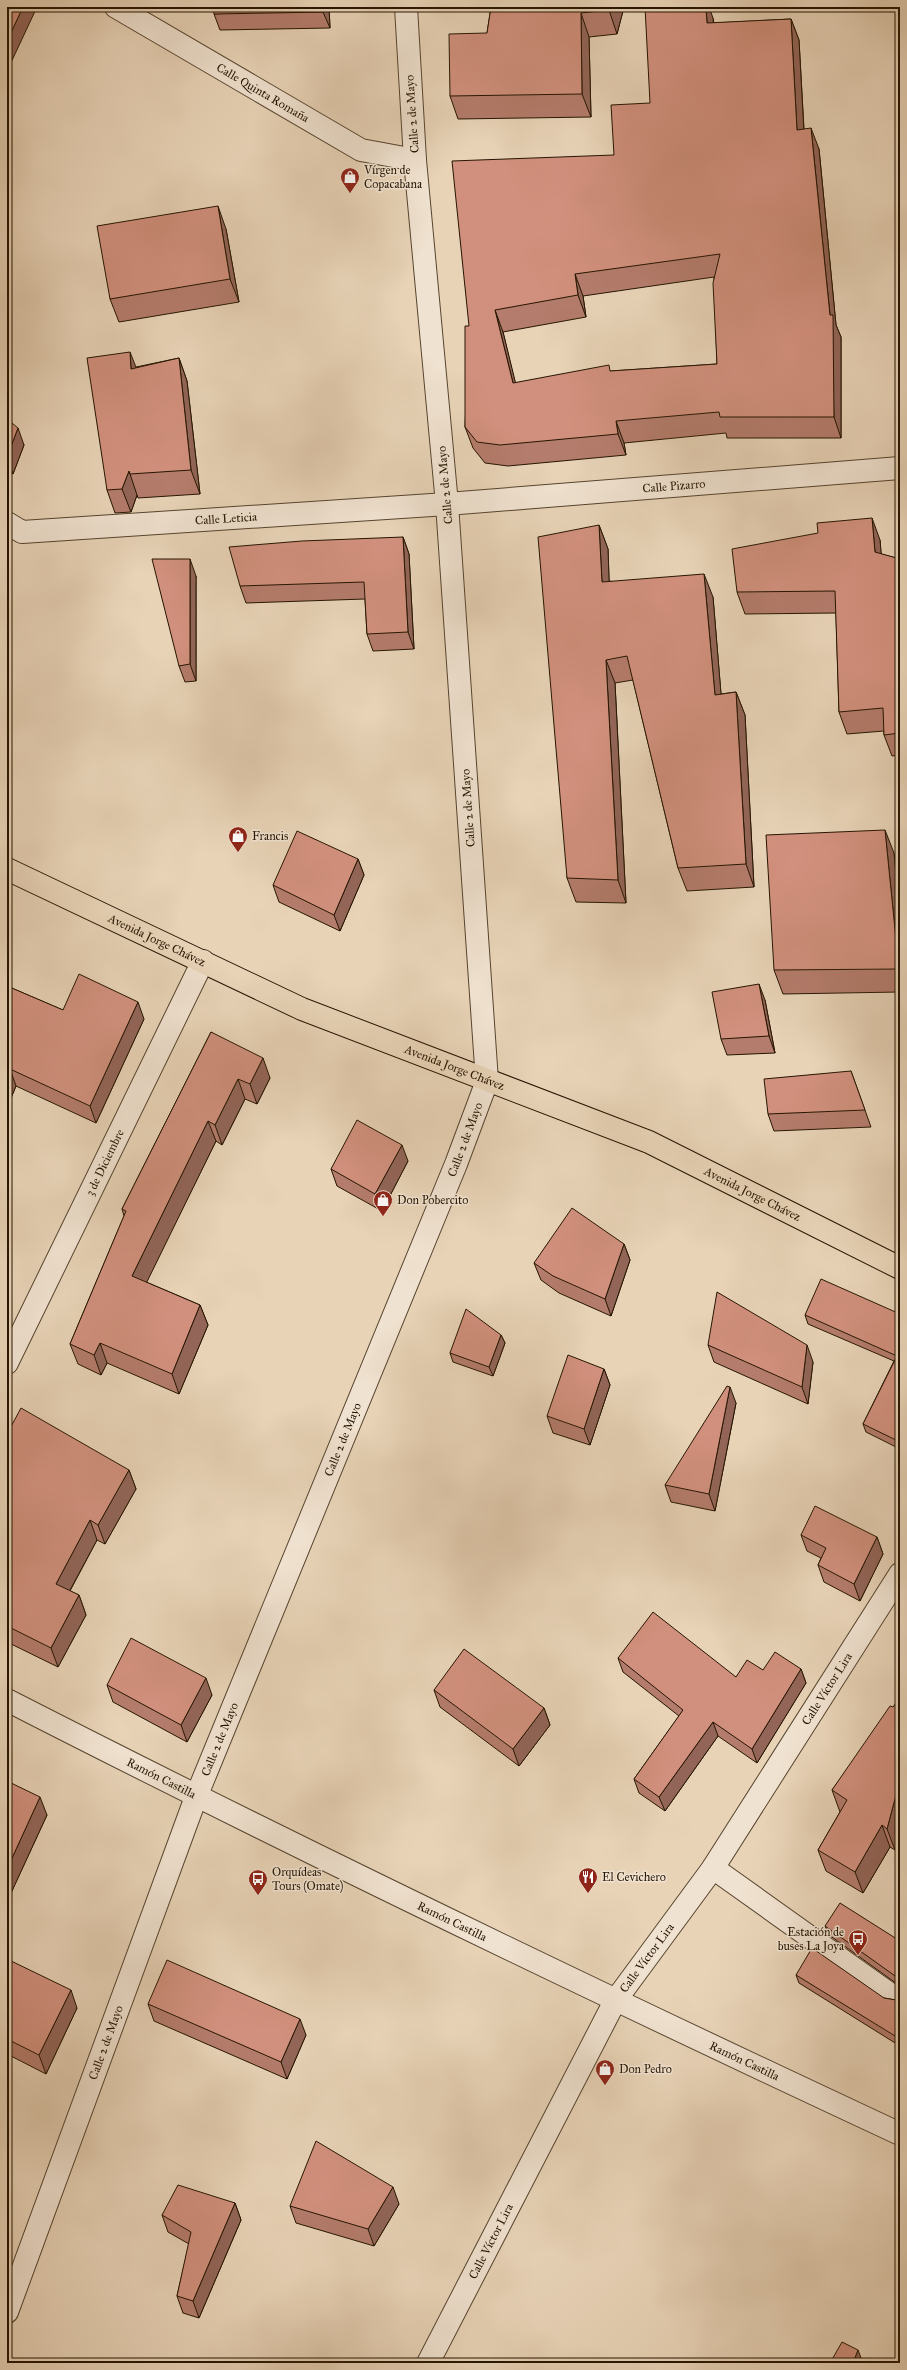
<svg xmlns="http://www.w3.org/2000/svg" width="907" height="2370" viewBox="0 0 907 2370" font-family="'IM FELL Great Primer',serif">
<style>
.lines{fill:none;stroke-linecap:round;stroke-linejoin:round}
.minor-casing{stroke:#56442e;stroke-width:24}
.major-casing{stroke:#251501;stroke-width:24}
.minor{stroke:#f0e2d0;stroke-width:22}
.major{stroke:#e8d3b7;stroke-width:22}
.wall{fill:#b47c6c;stroke:#251501;fill-rule:evenodd}
.shaded-wall{fill:#926558;stroke:#251501}
.building{fill:#d1907d;stroke:#251501;fill-rule:evenodd}
.labels{text-anchor:middle;stroke-width:3;stroke-linejoin:round;paint-order:stroke}
.street-label{font-size:12px;fill:#251501;stroke:#f0e2d0}
.poi-label{font-size:12px;fill:#251501;stroke:#f0e2d0;text-anchor:start}
</style>
<rect width="100%" height="100%" fill="#e8d3b7"/>
<filter id="stains"><feTurbulence type="fractalNoise" baseFrequency=".005" numOctaves="4"/><feColorMatrix values="0 0 0 0 .2 0 0 0 0 .09 0 0 0 0 .02 0 0 0 .5 -.17"/></filter>
<radialGradient id="worn" r=".72"><stop offset=".6" stop-color="#630" stop-opacity="0"/><stop offset="1" stop-color="#630" stop-opacity=".3"/></radialGradient>
<g class="lines">
<defs>
<g id="minor">
<path id="s1" d="M116 7 361 150 415 160"/>
<path id="s2" d="M7 523 22 532 447 504 900 468"/>
<path id="s3" d="M7 1363 203 961"/>
<path id="s4" d="M7 1700C302 1851 600 1994 900 2134"/>
<path d="M713 1868 894 1997"/>
<path id="s5" d="M7 2312 196 1797 456 1164 487 1081 447 504 415 160 406 7"/>
<path id="s6" d="M428 2363 615 2001 713 1868 900 1574"/>
</g>
<g id="major">
<path id="s7" d="M7 869 302 1009 649 1142 900 1268"/>
</g>
</defs>
<use href="#minor" class="minor-casing"/>
<use href="#major" class="major-casing"/>
<use href="#minor" class="minor"/>
<use href="#major" class="major"/>
</g>
<g class="wall">
<path d="M329 7 330 28 220 30 214 14Z"/>
<path d="M491 7H624L617 34 589 37 591 117 458 119 450 96 487 33Z"/>
<path d="M808 7H856L809 9Z"/>
<path d="M713 18 714 23 791 19 799 40 804 129 819 149 836 325 841 337V438H727L726 433 624 443 626 455 508 466 485 463 473 448 465 427 469 326 614 155 650 103ZM714 277 717 364 611 371 515 383 503 332 586 317 583 296Z"/>
<path d="M226 229 239 302 119 322 110 299Z"/>
<path d="M179 358 187 381 200 494 138 498 137 495 131 512 115 513 107 490 136 367Z"/>
<path d="M7 419 24 445 13 474 7 471Z"/>
<path d="M599 525 608 549 609 581 713 597 721 694 736 692 745 715 754 887 687 891 678 868 633 680 615 683 626 903 576 902 567 878Z"/>
<path d="M403 537 409 554 414 649 373 651 367 634 365 599 246 603 240 586Z"/>
<path d="M880 540 881 554 900 559V755L892 756 884 735V731L847 734 839 712 836 613 745 614 737 592Z"/>
<path d="M196 576V681L185 682 179 666Z"/>
<path d="M894 853 900 917V992L783 994 774 970Z"/>
<path d="M358 859 364 875 340 931 279 902 273 885Z"/>
<path d="M7 986 63 1010 144 1019 96 1123 16 1086 11 1098 7 1097Z"/>
<path d="M765 1000 775 1053 727 1055 721 1039Z"/>
<path d="M211 1032 270 1078 257 1104 245 1099 222 1145 216 1141 146 1282 200 1305 208 1325 179 1394 107 1363 101 1375 78 1364 70 1344 124 1216 122 1209Z"/>
<path d="M851 1071 871 1127 774 1131 768 1114Z"/>
<path d="M408 1161 382 1211 337 1186 331 1169Z"/>
<path d="M624 1244 630 1260 611 1316 559 1293 541 1280 534 1263Z"/>
<path d="M900 1314V1449L866 1432 863 1424 894 1361 808 1324 805 1315Z"/>
<path d="M501 1335 505 1343 493 1376 453 1362 450 1353Z"/>
<path d="M708 1345 813 1362 808 1404 714 1362Z"/>
<path d="M604 1369 610 1385 590 1445 553 1433 547 1416Z"/>
<path d="M736 1403 715 1511 671 1502 665 1485Z"/>
<path d="M7 1434 129 1470 136 1489 105 1544 97 1540 70 1591 79 1595 86 1615 58 1667 7 1642Z"/>
<path d="M801 1535 877 1537 883 1554 860 1601 824 1582 818 1565 821 1558 807 1551Z"/>
<path d="M618 1658 736 1677 763 1670 801 1669 806 1683 757 1763 718 1736 665 1811 639 1793 634 1779 679 1716 623 1672Z"/>
<path d="M107 1685 212 1695 187 1742 113 1702Z"/>
<path d="M434 1690 544 1708 550 1725 519 1766 440 1707Z"/>
<path d="M900 1698V1832L895 1850 890 1847 863 1893 826 1871 818 1850 840 1812 832 1790Z"/>
<path d="M7 1781 47 1815 11 1893 7 1891Z"/>
<path d="M825 1926 900 1941V1986L829 1935Z"/>
<path d="M7 1959 77 2008 46 2074 7 2054Z"/>
<path d="M796 1975 884 1998 896 2000 900 1996V2046L799 1983Z"/>
<path d="M148 2004 306 2035 287 2079 154 2021Z"/>
<path d="M235 2203 241 2220 199 2318 183 2313 177 2296 189 2244 168 2232 162 2215Z"/>
<path d="M399 2204 374 2246 296 2223 290 2206Z"/>
</g>
<g class="shaded-wall">
<path d="M23 7H37L7 71V41Z"/>
<path d="M323 7H329L330 28 323 12Z"/>
<path d="M610 7H624L617 34 609 10Z"/>
<path d="M706 7H709L713 18 715 45 707 23Z"/>
<path d="M581 13 589 37 591 117 582 94Z"/>
<path d="M791 19 799 40 805 152 797 130Z"/>
<path d="M811 128 819 149 836 325 841 337V438L834 417 830 315Z"/>
<path d="M218 206 226 229 239 302 230 279Z"/>
<path d="M575 274 583 296 586 317 578 295Z"/>
<path d="M495 310 503 332 521 405 513 383Z"/>
<path d="M130 352 139 375 131 369Z"/>
<path d="M179 358 187 381 200 494 191 470Z"/>
<path d="M616 421 624 443 626 455 618 434Z"/>
<path d="M18 428 24 445 13 474 7 457Z"/>
<path d="M129 471 137 495 131 512 122 489Z"/>
<path d="M872 518 880 540 883 574 875 552Z"/>
<path d="M599 525 608 549 610 605 602 582Z"/>
<path d="M403 537 409 554 414 649 408 632Z"/>
<path d="M190 559 196 576V681L190 664Z"/>
<path d="M704 574 713 597 723 718 715 695Z"/>
<path d="M606 660 615 683 626 903 618 880Z"/>
<path d="M736 692 745 715 754 887 746 864Z"/>
<path d="M885 830 894 853 900 917V972L899 969Z"/>
<path d="M358 859 364 875 340 931 334 915Z"/>
<path d="M759 984 765 1000 775 1053 769 1036Z"/>
<path d="M138 1002 144 1019 96 1123 90 1106Z"/>
<path d="M263 1058 270 1078 257 1104 250 1084Z"/>
<path d="M10 1069 16 1086 11 1098 7 1089V1075Z"/>
<path d="M238 1079 245 1099 222 1145 215 1125Z"/>
<path d="M208 1121 216 1141 140 1296 132 1276Z"/>
<path d="M402 1145 408 1161 382 1211 375 1194Z"/>
<path d="M624 1244 630 1260 611 1316 605 1299Z"/>
<path d="M7 1251 8 1255 7 1259Z"/>
<path d="M200 1305 208 1325 179 1394 172 1374Z"/>
<path d="M501 1335 505 1343 493 1376 489 1367Z"/>
<path d="M100 1343 107 1363 101 1375 94 1355Z"/>
<path d="M807 1345 813 1362 808 1404 802 1387Z"/>
<path d="M604 1369 610 1385 590 1445 584 1429Z"/>
<path d="M730 1387 736 1403 715 1511 709 1494Z"/>
<path d="M129 1470 136 1489 105 1544 98 1525Z"/>
<path d="M90 1520 97 1540 63 1603 56 1584Z"/>
<path d="M877 1537 883 1554 860 1601 854 1584Z"/>
<path d="M79 1595 86 1615 58 1667 51 1648Z"/>
<path d="M801 1669 806 1683 757 1763 752 1749Z"/>
<path d="M206 1678 212 1695 187 1742 181 1725Z"/>
<path d="M544 1708 550 1725 519 1766 513 1749Z"/>
<path d="M713 1722 718 1736 665 1811 659 1797Z"/>
<path d="M896 1795 900 1804V1832L895 1850 887 1829Z"/>
<path d="M40 1797 47 1815 11 1893 7 1882V1869Z"/>
<path d="M882 1825 890 1847 863 1893 855 1872Z"/>
<path d="M71 1990 77 2008 46 2074 39 2055Z"/>
<path d="M300 2019 306 2035 287 2079 281 2062Z"/>
<path d="M393 2187 399 2204 374 2246 368 2229Z"/>
<path d="M235 2203 241 2220 199 2318 193 2301Z"/>
<path d="M858 2350 863 2363H853Z"/>
</g>
<g class="building">
<path d="M7 7H23L7 41Z"/>
<path d="M213 7H323V12L214 14Z"/>
<path d="M491 7H610L609 10 581 13 582 94 450 96 449 34 487 33Z"/>
<path d="M645 7H706L707 23 791 19 797 130 811 128 830 315H833L834 417H720L719 412 616 421 618 434 500 445 477 442 465 427V326H469L452 161 614 155 611 105 650 103ZM720 254 713 283 717 364 610 371 609 365 513 383 495 310 578 295 575 274Z"/>
<path d="M218 206 230 279 110 299 97 226Z"/>
<path d="M130 352 131 369 179 358 191 470 130 474 129 471 122 489 107 490 87 358Z"/>
<path d="M7 419 18 428 7 457Z"/>
<path d="M872 518 875 552 900 559V733L884 735 883 708 839 712 835 591 737 592 732 549 818 533 817 523Z"/>
<path d="M599 525 602 582 704 574 715 695 736 692 746 864 678 868 627 656 606 660 618 880 567 878 538 537Z"/>
<path d="M403 537 408 632 367 634 364 582 240 586 229 547 302 541Z"/>
<path d="M152 559H190V664L179 666Z"/>
<path d="M885 830 899 969 774 970 766 835Z"/>
<path d="M297 831 358 859 334 915 273 885Z"/>
<path d="M79 974 138 1002 90 1106 10 1069 7 1075V986L63 1010Z"/>
<path d="M759 984 769 1036 721 1039 712 992Z"/>
<path d="M211 1032 263 1058 250 1084 238 1079 215 1125 208 1121 132 1276 200 1305 172 1374 100 1343 94 1355 70 1344 126 1211 122 1209Z"/>
<path d="M851 1071 865 1110 768 1114 764 1079Z"/>
<path d="M357 1120 402 1145 375 1194 331 1169Z"/>
<path d="M572 1208 624 1244 605 1299 553 1276 534 1263Z"/>
<path d="M821 1279 900 1314V1442L863 1424 897 1356 805 1315Z"/>
<path d="M717 1292 807 1345 802 1387 708 1345Z"/>
<path d="M466 1309 501 1335 489 1367 450 1353Z"/>
<path d="M568 1355 604 1369 584 1429 547 1416Z"/>
<path d="M727 1386 730 1387 709 1494 665 1485Z"/>
<path d="M21 1408 129 1470 98 1525 90 1520 56 1584 79 1595 51 1648 7 1626V1434Z"/>
<path d="M815 1506 877 1537 854 1584 818 1565 826 1548 801 1535Z"/>
<path d="M653 1612 736 1677 747 1660 763 1670 775 1652 801 1669 752 1749 713 1722 659 1797 634 1779 683 1710 618 1658Z"/>
<path d="M131 1638 206 1678 181 1725 107 1685Z"/>
<path d="M464 1649 544 1708 513 1749 434 1690Z"/>
<path d="M900 1698V1797L896 1795 887 1829 882 1825 855 1872 818 1850 847 1800 832 1790 890 1706 893 1707Z"/>
<path d="M7 1781 40 1797 7 1869Z"/>
<path d="M840 1903 900 1941V1981L898 1978 825 1926Z"/>
<path d="M812 1948 884 1998 896 2000 900 1996V2039L796 1975Z"/>
<path d="M7 1959 71 1990 39 2055 7 2039Z"/>
<path d="M167 1960 300 2019 281 2062 148 2004Z"/>
<path d="M316 2141 393 2187 368 2229 290 2206Z"/>
<path d="M178 2185 235 2203 193 2301 177 2296 191 2232 162 2215Z"/>
<path d="M842 2342 858 2350 853 2363H830Z"/>
</g>
<defs>
<symbol id="shop-pin" viewBox="-11 -11 22 30"><path d="M0 17L-7.5 6A9.5 9.5 0 1 1 7.5 6Z" fill="#8f2418" stroke="#f0e2d0"/><path d="M-5-2.5h2.3a2.7 3.5 0 0 1 5.4 0H5L5.5 6h-11ZM-1.5-2.5h3a1.5 2.3 0 0 0-3 0Z" fill="#fff"/></symbol>
<symbol id="restaurant-pin" viewBox="-11 -11 22 30"><path d="M0 17L-7.5 6A9.5 9.5 0 1 1 7.5 6Z" fill="#8f2418" stroke="#f0e2d0"/><path d="M-5-6h1v4h1v-4h1v4h1v-4h1v5L-1.5 .5V6h-2V.5L-5-1ZM5-6V6H3V1.5H1.5Q1.5-4 5-6Z" fill="#fff"/></symbol>
<symbol id="bus-pin" viewBox="-11 -11 22 30"><path d="M0 17L-7.5 6A9.5 9.5 0 1 1 7.5 6Z" fill="#8f2418" stroke="#f0e2d0"/><path d="M-5-6H5V4H4V6H2V4H-2V6H-4V4H-5ZM-3.5-4V0h7V-4ZM-3.5 1.2v1.5H-2V1.2ZM2 1.2v1.5H3.5V1.2Z" fill="#fff"/></symbol>
</defs>
<g fill-rule="evenodd">
<use href="#shop-pin" x="339" y="166" width="22" height="30"/>
<use href="#shop-pin" x="227" y="825" width="22" height="30"/>
<use href="#shop-pin" x="372" y="1189" width="22" height="30"/>
<use href="#restaurant-pin" x="577" y="1866" width="22" height="30"/>
<use href="#bus-pin" x="247" y="1868" width="22" height="30"/>
<use href="#bus-pin" x="847" y="1928" width="22" height="30"/>
<use href="#shop-pin" x="594" y="2058" width="22" height="30"/>
</g>
<g class="labels">
<g class="street-label">
<text dy="4" stroke="none"><textPath href="#s1" startOffset="170">Calle Quinta Romaña</textPath></text>
<text transform="translate(412 114) rotate(-94)" y="4">Calle 2 de Mayo</text>
<text transform="translate(445 485) rotate(-95)" y="4">Calle 2 de Mayo</text>
<text dy="4" stroke="none"><textPath href="#s2" startOffset="671">Calle Pizarro</textPath></text>
<text dy="4" stroke="none"><textPath href="#s2" startOffset="222">Calle Leticia</textPath></text>
<text transform="translate(468 808) rotate(-94)" y="4">Calle 2 de Mayo</text>
<text dy="4" stroke="none"><textPath href="#s7" startOffset="166">Avenida Jorge Chávez</textPath></text>
<text dy="4" stroke="none"><textPath href="#s7" startOffset="490">Avenida Jorge Chávez</textPath></text>
<text dy="4" stroke="none"><textPath href="#s5" startOffset="1259">Calle 2 de Mayo</textPath></text>
<text dy="4" stroke="none"><textPath href="#s3" startOffset="223">3 de Diciembre</textPath></text>
<text dy="4" stroke="none"><textPath href="#s7" startOffset="814">Avenida Jorge Chávez</textPath></text>
<text dy="4" stroke="none"><textPath href="#s5" startOffset="935">Calle 2 de Mayo</textPath></text>
<text dy="4" stroke="none"><textPath href="#s6" startOffset="785">Calle Víctor Lira</textPath></text>
<text dy="4" stroke="none"><textPath href="#s5" startOffset="611">Calle 2 de Mayo</textPath></text>
<text dy="4" stroke="none"><textPath href="#s4" startOffset="173">Ramón Castilla</textPath></text>
<text dy="4" stroke="none"><textPath href="#s4" startOffset="497">Ramón Castilla</textPath></text>
<text dy="4" stroke="none"><textPath href="#s6" startOffset="461">Calle Víctor Lira</textPath></text>
<text dy="4" stroke="none"><textPath href="#s5" startOffset="287">Calle 2 de Mayo</textPath></text>
<text dy="4" stroke="none"><textPath href="#s4" startOffset="821">Ramón Castilla</textPath></text>
<text dy="4" stroke="none"><textPath href="#s6" startOffset="137">Calle Víctor Lira</textPath></text>
</g>
<g class="poi-label">
<text x="364" y="174">Vírgen de<tspan x="364" dy="14">Copacabana</tspan></text>
<text x="252" y="840">Francis</text>
<text x="397" y="1204">Don Pobercito</text>
<text x="272" y="1876">Orquídeas<tspan x="272" dy="14">Tours (Omate)</tspan></text>
<text x="602" y="1881">El Cevichero</text>
<text x="844" y="1936" text-anchor="end">Estación de<tspan x="844" dy="14">buses La Joya</tspan></text>
<text x="619" y="2073">Don Pedro</text>
</g>
</g>
<rect width="907" height="2370" fill="none" stroke="#e8d3b7" stroke-width="24"/>
<rect x="8" y="8" width="891" height="2354" fill="none" stroke="#251501" stroke-width="2"/>
<rect x="12" y="12" width="883" height="2346" fill="none" stroke="#251501"/>
<rect width="100%" height="100%" filter="url(#stains)"/>
<rect width="100%" height="100%" fill="url(#worn)"/>
</svg>
